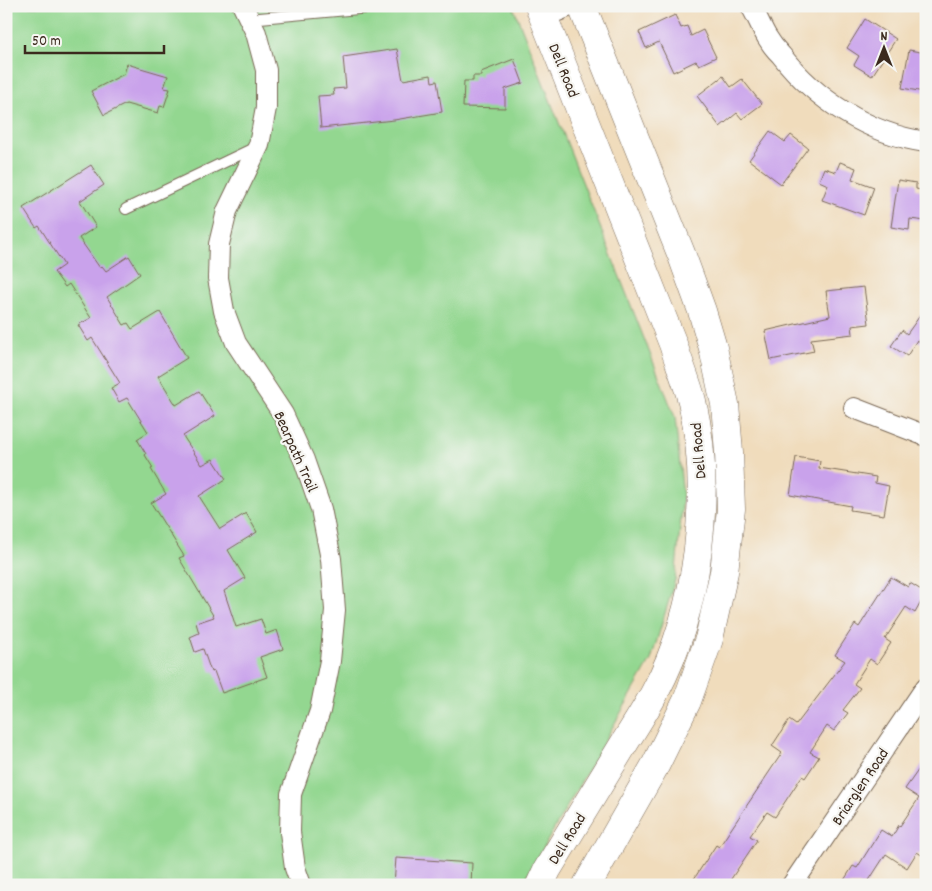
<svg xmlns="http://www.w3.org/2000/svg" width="932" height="891" viewBox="0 0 932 891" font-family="Dekko,sans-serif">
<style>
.green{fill:#93d790;stroke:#678057}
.building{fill:#c9a2eb}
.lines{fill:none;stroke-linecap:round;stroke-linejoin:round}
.service-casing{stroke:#7a6855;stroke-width:12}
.minor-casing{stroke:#7a6855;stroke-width:22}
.secondary-casing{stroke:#7a6855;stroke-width:29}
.service{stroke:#fff;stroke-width:10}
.minor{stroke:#fff;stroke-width:20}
.secondary{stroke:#fff;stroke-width:28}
.labels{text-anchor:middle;stroke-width:4.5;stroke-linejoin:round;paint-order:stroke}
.street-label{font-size:16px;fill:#3b2a1e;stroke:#f6f6f2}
</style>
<rect width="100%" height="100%" fill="#f6f6f2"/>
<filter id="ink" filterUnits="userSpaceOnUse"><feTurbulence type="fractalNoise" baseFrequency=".02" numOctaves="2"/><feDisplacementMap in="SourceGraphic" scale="10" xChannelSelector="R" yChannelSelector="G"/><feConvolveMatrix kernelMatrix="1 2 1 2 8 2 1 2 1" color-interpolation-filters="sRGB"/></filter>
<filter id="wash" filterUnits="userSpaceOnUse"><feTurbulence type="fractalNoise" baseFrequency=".0096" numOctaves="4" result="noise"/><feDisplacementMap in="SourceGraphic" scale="20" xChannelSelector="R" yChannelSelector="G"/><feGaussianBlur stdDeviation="1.12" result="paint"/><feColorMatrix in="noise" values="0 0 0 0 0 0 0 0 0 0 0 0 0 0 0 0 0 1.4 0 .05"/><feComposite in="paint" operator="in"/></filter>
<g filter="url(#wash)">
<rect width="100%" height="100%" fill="#f0dcbc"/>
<path class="green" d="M6 6H513L675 417 683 497 675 580 651 660 522 885H6Z"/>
<g id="blocks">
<g class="building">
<path d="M675 15 681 28 687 26 691 36 703 30 716 57 699 65 696 61 673 72 659 42 646 48 639 32Z"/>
<path d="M865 19 896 39 872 76 854 65 859 56 847 48Z"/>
<path d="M397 49 403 80 431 75 432 82 437 81 442 112 394 120 321 128 318 96 334 95 333 89 346 88 343 57Z"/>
<path d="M909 50 926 53 924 92 902 88Z"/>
<path d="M514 59 523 83 505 89V108L463 107 464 81H473V76H481V72Z"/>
<path d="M127 64 168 76 164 88 170 89 164 107 160 106 158 113 126 104 104 115 91 91 124 74Z"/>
<path d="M723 76 731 87 742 79 762 104 742 119 737 113 720 127 697 96Z"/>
<path d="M770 131 785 142 791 135 808 148 781 184 749 160Z"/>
<path d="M840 162 856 168 852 179 874 187 864 215 822 200 828 185 819 181 824 168 836 172Z"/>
<path d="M91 165 104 185 80 201 96 227 79 238 100 268 102 266 106 271 129 256 140 274 107 297 124 325 128 323 132 329 160 312 187 358 158 376 176 405 199 391 215 416 183 436 202 465 213 459 226 479 199 496 220 529 246 513 257 532 228 550 245 578 224 591 236 627 261 619 266 634 277 630 283 649 260 657 267 677 222 693 214 671 211 672 203 649 195 652 190 637 199 633 196 623 214 617 179 558 184 556 151 503 166 494 151 469 153 468 145 455 146 454 137 439 148 432 127 398 119 402 111 388 120 383 92 338 88 341 78 325 91 318 69 284 65 287 54 272 64 265 39 226 36 228 23 208Z"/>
<path d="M898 180 916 183V189L926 191V221L910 219 909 230 891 227Z"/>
<path d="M864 287 869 324 852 326 853 334 811 339 814 351 771 360 765 331 830 316 826 291Z"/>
<path d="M926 307V346L917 340 907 356 891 346 902 330 907 334Z"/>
<path d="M796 457 820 461 819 468 876 477 875 483 889 486 884 515 850 510 851 506 790 495Z"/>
<path d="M891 577 908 587 910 583 926 593 915 613 906 607 885 639 891 643 877 664 870 659 854 684 860 688 843 710 848 713 834 731 827 726 810 752 819 757 805 778 802 776 775 817 767 812 750 836 757 840 727 885H690L716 845 719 847 782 753 772 746 789 720 796 725 845 661 835 655 855 624 859 627Z"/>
<path d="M926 759V858L917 852 907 868 886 854 866 885H841L853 866 857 868 881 830 892 837 899 825 900 826 919 798 905 789Z"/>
<path d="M396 858 472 863 471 885H394Z"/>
</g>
</g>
</g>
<g filter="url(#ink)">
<use href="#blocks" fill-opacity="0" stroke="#7a6855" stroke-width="1"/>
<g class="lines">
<defs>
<g id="service">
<path d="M249 19 391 6"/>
<path d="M126 209 256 147"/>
</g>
<g id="minor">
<path d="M243 6 256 33 266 70V108L259 145 227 211 219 244 218 278 224 311 236 343 283 414 304 460 321 509 331 559 335 610 330 661 320 711 291 794 290 832 295 868 301 885"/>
<path d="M751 6C757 16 761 27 767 37 771 44 776 50 781 55 816 100 869 134 926 142"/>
<path d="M543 17 570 6"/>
<path d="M854 408 926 436"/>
<path d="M792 885 926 687"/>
</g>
<g id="secondary">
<path d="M539 6 673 344C679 363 687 382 692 401 713 493 699 609 655 692 645 711 633 729 622 747 597 788 572 829 547 870L540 885"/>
<path d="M582 6 682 256 702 311 713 348 725 404 729 452 731 509 724 572 709 639 687 701 656 764 587 885"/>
</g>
</defs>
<use href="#service" class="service-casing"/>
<use href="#minor" class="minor-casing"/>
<use href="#secondary" class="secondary-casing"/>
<use href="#service" class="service"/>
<use href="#minor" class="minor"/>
<use href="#secondary" class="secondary"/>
</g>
</g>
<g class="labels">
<g class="street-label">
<text transform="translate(565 70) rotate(68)" y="6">Dell Road</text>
<text transform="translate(297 451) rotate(66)" y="6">Bearpath Trail</text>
<text transform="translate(697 451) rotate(-95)" y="6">Dell Road</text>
<text transform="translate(859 786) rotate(-56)" y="6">Briarglen Road</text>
<text transform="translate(566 838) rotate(-58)" y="6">Dell Road</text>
</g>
</g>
<rect width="932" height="891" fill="none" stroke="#f6f6f2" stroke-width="25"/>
<g transform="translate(884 48)" stroke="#f6f6f2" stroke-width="4" paint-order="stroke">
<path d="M0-4L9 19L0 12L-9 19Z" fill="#3b2a1e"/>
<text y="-8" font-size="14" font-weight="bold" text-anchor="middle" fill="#3b2a1e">N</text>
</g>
<path d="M25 45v8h139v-8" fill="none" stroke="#3b2a1e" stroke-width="2.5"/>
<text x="32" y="45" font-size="15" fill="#3b2a1e" stroke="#f6f6f2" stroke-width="4" paint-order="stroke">50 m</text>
</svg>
